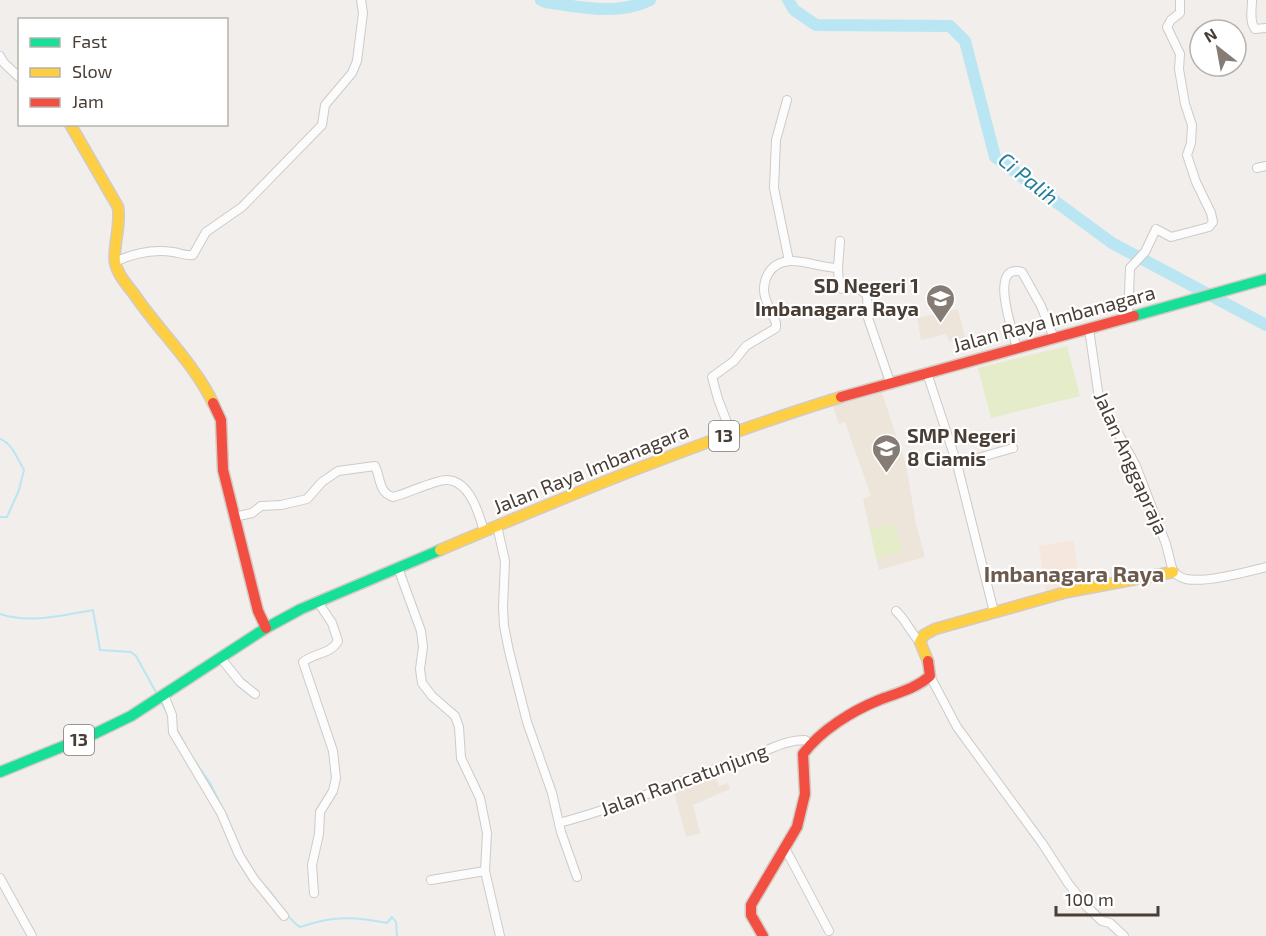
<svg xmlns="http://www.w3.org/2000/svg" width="1266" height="936" viewBox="0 0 1266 936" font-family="'Exo 2',sans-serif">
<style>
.commercial{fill:#f5e7dd}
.education{fill:#ede4da}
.green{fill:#e5ecc9}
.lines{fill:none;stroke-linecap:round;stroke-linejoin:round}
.stream{stroke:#b9e6f2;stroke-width:2}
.river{stroke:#b9e6f2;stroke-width:12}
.street-casing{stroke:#cecac7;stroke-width:10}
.fast-casing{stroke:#d3cbc3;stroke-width:13}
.slow-casing{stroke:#d3cbc3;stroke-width:13}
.jam-casing{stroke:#d3cbc3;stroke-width:13}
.street{stroke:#fdfcfc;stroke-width:8}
.fast{stroke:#16e098;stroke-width:10}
.slow{stroke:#ffcf43;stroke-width:10}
.jam{stroke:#f24e42;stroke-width:10}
.labels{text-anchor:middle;stroke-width:4.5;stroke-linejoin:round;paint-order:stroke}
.shield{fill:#fff;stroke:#807872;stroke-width:1.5}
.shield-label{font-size:18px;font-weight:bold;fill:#493e36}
.poi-label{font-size:20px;font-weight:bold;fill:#493e36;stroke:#fff;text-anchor:end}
.street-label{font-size:20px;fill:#493e36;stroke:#fff}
.water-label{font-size:21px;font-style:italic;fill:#237d9a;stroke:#fff}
.quarter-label{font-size:22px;font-weight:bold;fill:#6c5a4c;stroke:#fff}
</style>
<rect width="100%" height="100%" fill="#f2eeeb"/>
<path class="commercial" d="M1073 540 1081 584 1046 594 1039 546Z"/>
<g class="education">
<path d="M958 309 965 338 949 341 946 334 921 340 917 318Z"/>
<path d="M882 393 906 465 916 524 925 557 879 570 863 499 871 496 845 422 839 424 833 406Z"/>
<path d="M713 770 719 786 728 783 730 789 693 805 700 833 686 837 672 784Z"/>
</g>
<g class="green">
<path d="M1067 346 1080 396 991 418 978 368Z"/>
<path d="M895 523 902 552 876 559 870 529Z"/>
</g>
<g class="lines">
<g class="stream">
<path d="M0 439C12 443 18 460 24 470L19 490 7 517H0"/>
<path d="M0 614C29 624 64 615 93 610L100 650 131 652 136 656 157 694"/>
<path d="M161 702 167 713"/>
<path d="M176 728 185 744"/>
<path d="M192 757 210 783 228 819"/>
<path d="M259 880C274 892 287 920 300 927 332 916 354 916 387 923L392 917 396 922 397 936"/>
</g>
<g class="river">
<path d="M541 0 545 2C580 7 617 16 650 0"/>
<path d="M788 0 794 10 816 25 950 26 965 41 995 157 1112 243 1266 325"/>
</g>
<defs>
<g id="street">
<path d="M1252 0C1252 9 1249 21 1255 29L1266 28"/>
<path d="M0 56 4 63 20 78"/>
<path d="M787 100 776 140 774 188 789 261"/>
<path d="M1257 168 1266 166"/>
<path d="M115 262C134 253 153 249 173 252 180 253 186 256 193 255L206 232 242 207 322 125 325 105 352 73 357 61 363 13 361 0"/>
<path d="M838 268 839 286 842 289 858 288 867 295 868 318 890 382"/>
<path d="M1128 318 1130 268 1145 252 1156 229 1171 237 1209 227 1213 222 1211 213 1196 182 1187 155 1191 143 1192 125 1185 104 1179 69 1180 54 1167 27 1171 20 1180 13V0"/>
<path d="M1089 329 1099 398 1136 466 1166 544 1173 572C1177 575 1181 578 1186 579 1204 583 1247 572 1266 567"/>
<path d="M1017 348C1014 335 987 262 1022 272L1041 306 1054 338"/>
<path d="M927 373 957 464 994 612"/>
<path d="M731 433 718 399 712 377 734 361 746 346 776 328V323C769 306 758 292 768 274 782 249 815 268 838 268L840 241"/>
<path d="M957 464 1013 448"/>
<path d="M234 517 252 513 261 506 281 505 307 499 322 482 338 471 375 466C381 478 378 492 393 497 406 494 437 479 447 480 470 481 479 514 484 531"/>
<path d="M497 526 505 561 503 607 504 626 509 651 527 722 552 793 561 832 577 877"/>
<path d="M398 568 421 631 423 647 420 669 422 683 432 696 455 716 459 727 461 758 480 798 487 833 485 871 500 936"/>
<path d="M896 611C906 620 910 632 920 642"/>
<path d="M220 657 240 682 255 694"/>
<path d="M930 676 957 727 1042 843 1068 883 1086 906 1102 921 1110 923 1124 936"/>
<path d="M164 695 172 715 173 732 221 813 239 855 254 879 284 916"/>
<path d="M559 823C624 806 685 778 749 757 768 751 784 740 805 740L809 744"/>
<path d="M786 850 829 931"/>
<path d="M0 878 32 936"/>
<path d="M431 880 485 871"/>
<path d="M314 893 312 865 319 834 320 812 333 791 336 778 333 751 303 662C314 653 331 654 338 641L332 623 318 602"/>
</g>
<g id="fast">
<path d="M1134 316 1266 279"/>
<path d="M0 772 96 733 131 716 266 628 301 609 440 550"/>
</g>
<g id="slow">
<path d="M70 124 118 207C121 227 113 245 115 262 117 274 127 285 134 294 159 331 194 363 213 403"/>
<path d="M440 550C572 494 704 439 841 397"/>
<path d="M928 661 920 642 924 635 935 629 1067 592 1173 572"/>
</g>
<g id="jam">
<path d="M841 397 1134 316"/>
<path d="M213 403 221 420 223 470 258 611 266 628"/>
<path d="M763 936 751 915V905L797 827 805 794 803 754C821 730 852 711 879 700 897 693 915 689 930 676L928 661"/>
</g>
</defs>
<use href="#street" class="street-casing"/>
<use href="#fast" class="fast-casing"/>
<use href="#slow" class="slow-casing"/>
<use href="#jam" class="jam-casing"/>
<use href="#street" class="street"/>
<use href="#fast" class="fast"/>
<use href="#slow" class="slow"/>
<use href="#jam" class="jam"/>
</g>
<defs>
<symbol id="school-pin" viewBox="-11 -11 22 30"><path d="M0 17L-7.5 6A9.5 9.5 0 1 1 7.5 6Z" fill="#847c75" stroke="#fff"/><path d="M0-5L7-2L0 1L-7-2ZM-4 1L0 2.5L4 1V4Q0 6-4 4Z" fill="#fff"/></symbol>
</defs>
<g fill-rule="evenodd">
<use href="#school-pin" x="924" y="282" width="33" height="45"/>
<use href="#school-pin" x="870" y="432" width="33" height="45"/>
</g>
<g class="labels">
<g class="shield">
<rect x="709" y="421" width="30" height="30" rx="4.5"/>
<rect x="64" y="725" width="30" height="30" rx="4.5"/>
</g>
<g class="shield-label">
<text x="724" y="442">13</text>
<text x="79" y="746">13</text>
</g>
<g class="poi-label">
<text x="919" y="293">SD Negeri 1<tspan x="919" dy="23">Imbanagara Raya</tspan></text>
<text x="907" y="443" text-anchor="start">SMP Negeri<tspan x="907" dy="23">8 Ciamis</tspan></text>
</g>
<g class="street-label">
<text transform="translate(1054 319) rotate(-15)" y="7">Jalan Raya Imbanagara</text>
<text transform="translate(1131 463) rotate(66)" y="7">Jalan Anggapraja</text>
<text transform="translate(591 469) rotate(-22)" y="7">Jalan Raya Imbanagara</text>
<text transform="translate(684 780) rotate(-20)" y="7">Jalan Rancatunjung</text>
</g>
<g class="water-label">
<text transform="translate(1028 179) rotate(39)" y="7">Ci Palih</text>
</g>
<g class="quarter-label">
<text x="1074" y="582">Imbanagara Raya</text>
</g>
</g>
<rect x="18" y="18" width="210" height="108" fill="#ffffff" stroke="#b6b2af" stroke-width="1.5"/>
<rect x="30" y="38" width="30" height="9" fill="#16e098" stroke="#b6b2af" stroke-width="1.5"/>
<text x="72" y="48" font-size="18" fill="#493e36">Fast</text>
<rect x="30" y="68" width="30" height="9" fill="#ffcf43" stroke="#b6b2af" stroke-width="1.5"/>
<text x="72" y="78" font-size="18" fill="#493e36">Slow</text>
<rect x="30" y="98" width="30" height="9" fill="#f24e42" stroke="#b6b2af" stroke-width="1.5"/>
<text x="72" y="108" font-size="18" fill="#493e36">Jam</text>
<g transform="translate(1218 48) rotate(329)"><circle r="28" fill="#ffffff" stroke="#b6b2af" stroke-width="1.5"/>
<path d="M0-4.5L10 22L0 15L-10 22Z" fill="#847c75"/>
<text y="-9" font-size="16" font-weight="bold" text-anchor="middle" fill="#493e36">N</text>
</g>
<path d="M1056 906v9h102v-9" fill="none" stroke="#493e36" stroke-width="3"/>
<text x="1065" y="906" font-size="18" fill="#493e36" stroke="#ffffff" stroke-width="4.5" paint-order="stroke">100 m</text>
</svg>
